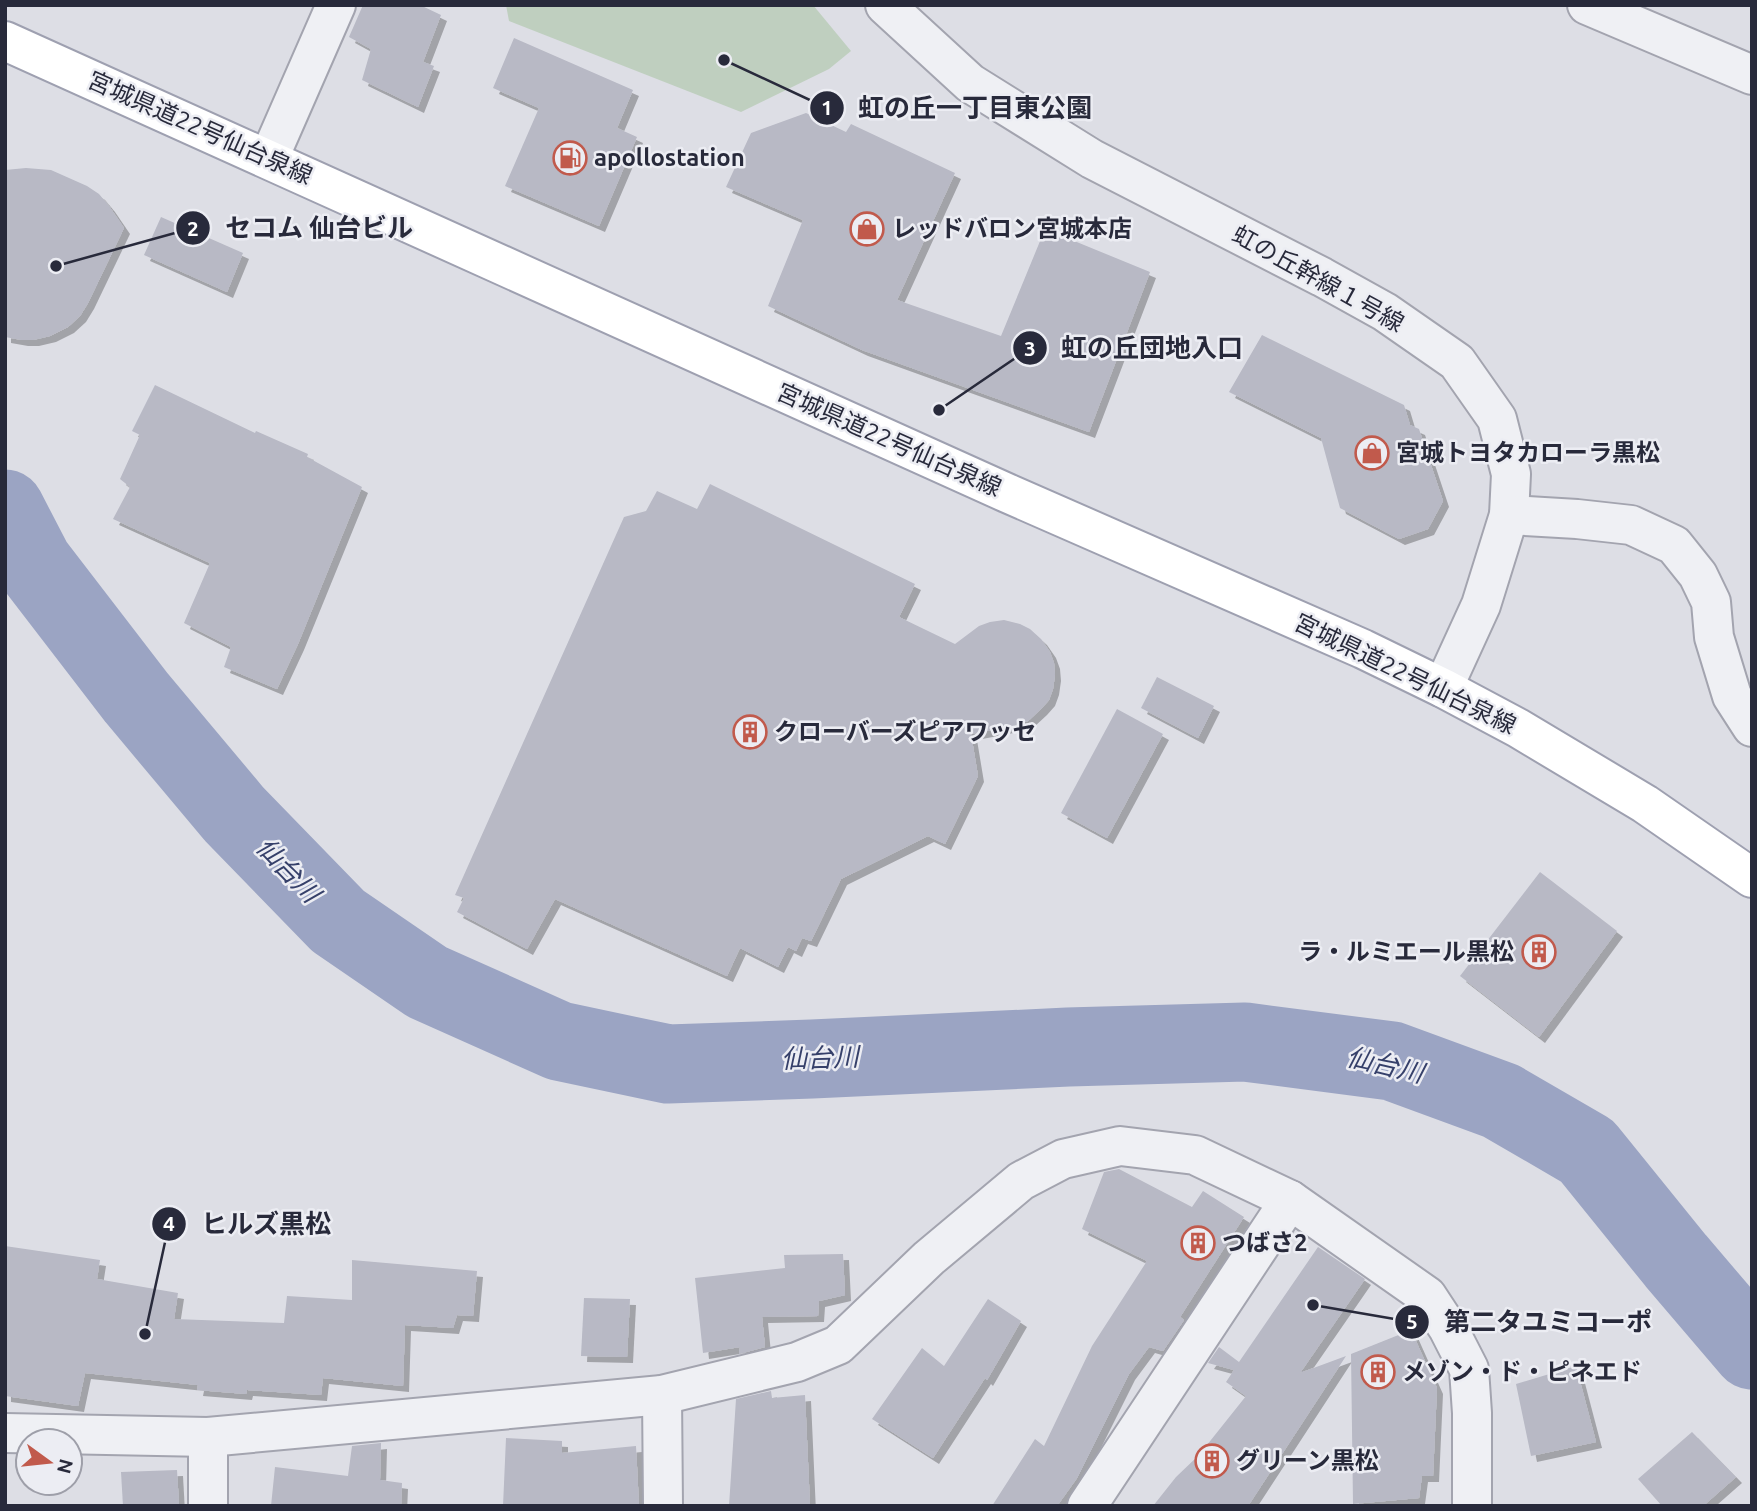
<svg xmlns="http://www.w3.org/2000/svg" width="1757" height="1511" viewBox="0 0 1757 1511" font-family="Ubuntu,'Noto Sans JP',sans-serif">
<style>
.green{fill:#bfcfbf}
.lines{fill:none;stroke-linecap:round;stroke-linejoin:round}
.river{stroke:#9ba4c3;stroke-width:79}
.building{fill:#b8b9c5;filter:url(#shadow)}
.minor-casing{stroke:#a3a4af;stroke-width:42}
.major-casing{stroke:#9ea0b0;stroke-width:42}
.minor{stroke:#eff0f4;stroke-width:38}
.major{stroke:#fff;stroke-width:38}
.labels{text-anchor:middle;stroke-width:5;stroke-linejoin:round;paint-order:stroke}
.street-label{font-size:24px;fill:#282a3b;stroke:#ecedf3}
.poi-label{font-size:24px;font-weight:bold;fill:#282a3b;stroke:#ecedf3;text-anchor:start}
.water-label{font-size:26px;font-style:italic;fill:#36406a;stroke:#ecedf3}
.leader{fill:none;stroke:#282a3b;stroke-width:2.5}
.callout-dot{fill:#282a3b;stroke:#ecedf3;stroke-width:2.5}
.mark-label{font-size:21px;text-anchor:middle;font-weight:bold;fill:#fff}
.callout-label{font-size:26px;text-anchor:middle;font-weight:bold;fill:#282a3b;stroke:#ecedf3;stroke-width:5;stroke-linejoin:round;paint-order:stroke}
</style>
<defs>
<filter id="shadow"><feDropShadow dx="6" dy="6" stdDeviation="0" flood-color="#0004"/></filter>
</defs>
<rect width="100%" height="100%" fill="#dddee5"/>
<path class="green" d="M506 5H813L851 51 829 69 741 112 509 21Z"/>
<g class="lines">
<path class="river" d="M5 509 33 563 136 697 234 814 338 921 427 982 559 1041 668 1064 812 1059 1068 1047 1245 1042 1392 1061 1501 1101 1587 1151 1676 1261 1752 1350"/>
</g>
<g class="building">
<path d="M363 5H420L441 15 423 62 434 66 418 107 362 80 371 49 349 37Z"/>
<path d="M514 38 633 90 617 128 637 137 599 226 505 186 539 108 493 88Z"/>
<path d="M806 113 846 132 851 124 955 173 897 300 1001 336 1045 229 1150 272 1089 432 862 350 768 306 803 220 726 187 751 133Z"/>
<path d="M26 168 51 170 87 186 99 194 109 206 124 228 88 303 80 316 68 327 50 336 33 340H22L5 337V170Z"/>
<path d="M161 217 243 253 227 292 144 255Z"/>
<path d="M1262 335 1404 405 1410 425 1419 429 1443 501 1428 529 1399 539 1340 508 1321 438 1229 392Z"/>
<path d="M155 385 255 433 256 431 308 454 307 457 362 487 298 644 277 689 224 667 231 647 184 623 210 563 113 519 130 487 120 479 140 435 132 431Z"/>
<path d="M710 484 915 584 899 617 955 644 979 626 990 622 1004 620 1020 624 1030 629 1041 639 1050 652 1054 663 1055 675 1053 689 1049 700 1041 709 1028 721 1013 726 971 734 978 776 945 844 928 836 841 879 811 941 802 938 796 951 788 947 778 967 740 948 727 976 555 899 527 949 457 912 464 898 455 895 624 517 646 511 657 491 697 509Z"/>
<path d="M1157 677 1214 706 1198 738 1141 708Z"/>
<path d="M1117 709 1163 734 1107 838 1061 813Z"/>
<path d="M1540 872 1617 931 1539 1037 1460 976Z"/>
<path d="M1119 1169 1192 1207 1203 1191 1244 1217 1180 1317 1184 1320 1163 1351 1149 1347 1129 1374 1077 1478 1057 1506H992L1035 1439 1044 1446 1092 1346 1147 1261 1082 1229 1104 1172Z"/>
<path d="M5 1246 100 1260 97 1279 178 1293 174 1319 284 1323 287 1296 352 1300V1260L477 1271 473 1316 457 1315 453 1328 405 1325 403 1386 323 1378 321 1395 247 1390 246 1394 197 1390 198 1385 85 1373 78 1406 5 1396Z"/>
<path d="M1318 1247 1365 1279 1300 1373 1346 1356 1248 1506H1153L1176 1477 1199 1455 1246 1396 1226 1382 1234 1370 1208 1363 1219 1347 1239 1362Z"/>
<path d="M843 1254 845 1295 819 1301 818 1316 762 1317 765 1347 739 1354 740 1347 703 1353 695 1278 785 1268 784 1255Z"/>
<path d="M584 1298 630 1299 627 1357 581 1356Z"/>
<path d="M988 1299 1021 1321 987 1380 985 1378 933 1458 872 1419 922 1348 944 1366Z"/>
<path d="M1411 1330 1437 1388 1433 1476H1422L1419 1498 1353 1504 1351 1354Z"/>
<path d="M1576 1366 1596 1442 1531 1456 1516 1384Z"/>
<path d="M771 1391 772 1398 805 1395 810 1506H729L736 1399Z"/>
<path d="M1692 1432 1736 1477 1703 1506H1662L1638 1479Z"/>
<path d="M506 1438 562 1441V1453L636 1446 639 1506H503Z"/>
<path d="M381 1443 380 1480 402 1483 401 1506H271L275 1467 348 1476 352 1446Z"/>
<path d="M177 1470 179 1506H123L121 1472Z"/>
</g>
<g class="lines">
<defs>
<g id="minor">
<path d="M885 5 970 83 1092 159 1322 277 1385 312 1457 362 1497 419 1511 474 1509 515 1481 605 1443 688"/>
<path d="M1587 5 1752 75"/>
<path d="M269 158 336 5"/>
<path d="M1509 515 1577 519 1631 525 1674 545 1698 575 1711 602 1714 637 1732 696 1752 727"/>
<path d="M662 1395 663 1506"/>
<path d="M5 1433 208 1437 662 1395 797 1362 838 1345 929 1258 1021 1181 1063 1159 1120 1146 1195 1155 1290 1200 1427 1296 1448 1328 1469 1369 1472 1413V1506"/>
<path d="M208 1506V1437"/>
<path d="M1087 1506 1290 1200"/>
</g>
<path id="major" d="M5 41 1007 493 1363 649 1443 688 1518 728 1645 804 1752 878"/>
</defs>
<use href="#minor" class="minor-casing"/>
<use href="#major" class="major-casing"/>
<use href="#minor" class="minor"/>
<use href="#major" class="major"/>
</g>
<defs>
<symbol id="fuel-ring" viewBox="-11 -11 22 22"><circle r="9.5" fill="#ecedf3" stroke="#c15a4c" stroke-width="1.5"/><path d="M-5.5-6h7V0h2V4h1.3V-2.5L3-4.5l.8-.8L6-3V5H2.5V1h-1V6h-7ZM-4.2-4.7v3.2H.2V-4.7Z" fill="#c15a4c"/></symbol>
<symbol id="shop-ring" viewBox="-11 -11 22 22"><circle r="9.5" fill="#ecedf3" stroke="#c15a4c" stroke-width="1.5"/><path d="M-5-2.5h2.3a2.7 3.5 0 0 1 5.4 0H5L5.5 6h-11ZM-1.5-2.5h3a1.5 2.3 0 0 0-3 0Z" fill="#c15a4c"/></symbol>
<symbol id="building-ring" viewBox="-11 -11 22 22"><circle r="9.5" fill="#ecedf3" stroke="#c15a4c" stroke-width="1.5"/><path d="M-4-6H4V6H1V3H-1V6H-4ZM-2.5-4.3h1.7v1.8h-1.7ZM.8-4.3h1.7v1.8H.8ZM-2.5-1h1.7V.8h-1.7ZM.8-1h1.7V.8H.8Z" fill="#c15a4c"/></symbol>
</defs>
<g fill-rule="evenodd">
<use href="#fuel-ring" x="551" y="139" width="38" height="38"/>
<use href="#shop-ring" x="848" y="210" width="38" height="38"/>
<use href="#shop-ring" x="1353" y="434" width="38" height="38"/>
<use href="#building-ring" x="731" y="713" width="38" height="38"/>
<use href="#building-ring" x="1520" y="933" width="38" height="38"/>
<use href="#building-ring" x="1179" y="1224" width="38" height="38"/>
<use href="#building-ring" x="1359" y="1353" width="38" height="38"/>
<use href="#building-ring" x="1193" y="1442" width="38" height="38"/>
</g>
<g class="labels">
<g class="street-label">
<text transform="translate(200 128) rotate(24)" y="8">宮城県道22号仙台泉線</text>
<text transform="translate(1318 279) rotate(29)" y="8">虹の丘幹線１号線</text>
<text transform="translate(889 440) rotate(24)" y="8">宮城県道22号仙台泉線</text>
<text transform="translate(1405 674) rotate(26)" y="8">宮城県道22号仙台泉線</text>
</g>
<g class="poi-label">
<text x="594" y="166">apollostation</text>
<text x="892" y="237">レッドバロン宮城本店</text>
<text x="1396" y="461">宮城トヨタカローラ黒松</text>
<text x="774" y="740">クローバーズピアワッセ</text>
<text x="1514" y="960" text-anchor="end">ラ・ルミエール黒松</text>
<text x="1222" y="1251">つばさ2</text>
<text x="1402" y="1380">メゾン・ド・ピネエド</text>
<text x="1236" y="1469">グリーン黒松</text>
</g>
<g class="water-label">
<text transform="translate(288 870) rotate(46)" y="9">仙台川</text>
<text transform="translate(820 1058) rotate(-2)" y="9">仙台川</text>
<text transform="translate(1385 1065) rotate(13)" y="9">仙台川</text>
</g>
</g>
<path class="leader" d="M724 60L827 108M56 266L193 228M939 410L1030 348M145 1334L169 1224M1313 1305L1412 1322"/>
<g class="callout-dot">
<circle cx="724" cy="60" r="7"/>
<circle cx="56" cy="266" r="7"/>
<circle cx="939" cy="410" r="7"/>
<circle cx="145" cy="1334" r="7"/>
<circle cx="1313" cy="1305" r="7"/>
<circle cx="827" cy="108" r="18"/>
<circle cx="193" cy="228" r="18"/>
<circle cx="1030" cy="348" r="18"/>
<circle cx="169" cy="1224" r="18"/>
<circle cx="1412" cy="1322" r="18"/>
</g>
<g class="mark-label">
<text x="827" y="115">1</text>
<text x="193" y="236">2</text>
<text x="1030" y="356">3</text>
<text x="169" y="1231">4</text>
<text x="1412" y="1329">5</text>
</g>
<g class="callout-label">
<text x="975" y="117">虹の丘一丁目東公園</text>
<text x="319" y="237">セコム 仙台ビル</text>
<text x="1152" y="357">虹の丘団地入口</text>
<text x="266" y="1233">ヒルズ黒松</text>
<text x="1548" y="1331">第二タユミコーポ</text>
</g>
<rect width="1757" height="1511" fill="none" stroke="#282a3b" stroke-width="14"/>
<g transform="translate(49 1462) rotate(105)"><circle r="33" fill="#ecedf3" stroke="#9e9fa9" stroke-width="2"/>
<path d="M0-5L12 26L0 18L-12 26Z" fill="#c15a4c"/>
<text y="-10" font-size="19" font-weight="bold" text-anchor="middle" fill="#282a3b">N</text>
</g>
</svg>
